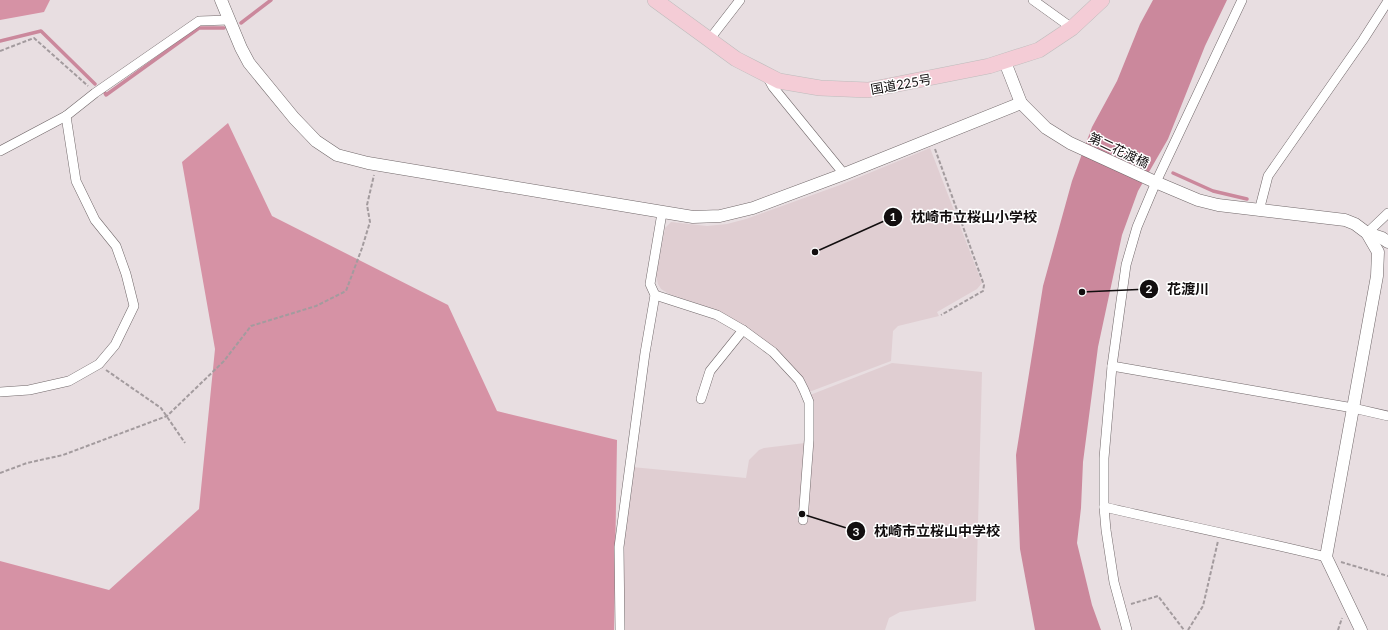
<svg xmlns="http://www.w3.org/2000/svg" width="1388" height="630" viewBox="0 0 1388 630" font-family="Lato,'Noto Sans JP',sans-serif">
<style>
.built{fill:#e0ced2}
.forest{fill:#d692a5}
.water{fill:#cb889c}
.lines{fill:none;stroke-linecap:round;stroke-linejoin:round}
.stream{stroke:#cb889c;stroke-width:3.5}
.minor-casing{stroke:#71686a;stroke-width:10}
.tertiary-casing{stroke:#71686a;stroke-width:13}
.trunk-casing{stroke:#bdbcbc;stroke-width:16}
.path{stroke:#a39b9e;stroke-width:2;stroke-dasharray:4 2;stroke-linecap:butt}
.minor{stroke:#fff;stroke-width:9}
.tertiary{stroke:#fff;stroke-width:12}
.trunk{stroke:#f4ccd6;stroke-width:15}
.labels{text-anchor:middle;stroke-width:3;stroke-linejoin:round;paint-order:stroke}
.street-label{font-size:13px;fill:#120e0f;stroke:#fff}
.leader{fill:none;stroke:#120e0f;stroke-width:1.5}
.callout-dot{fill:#120e0f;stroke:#fff;stroke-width:1.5}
.mark-label{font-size:12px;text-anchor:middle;font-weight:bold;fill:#fff}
.callout-label{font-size:14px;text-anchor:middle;font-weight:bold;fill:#120e0f;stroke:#fff;stroke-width:3;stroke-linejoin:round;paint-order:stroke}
</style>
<rect width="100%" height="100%" fill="#e8dee1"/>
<g class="built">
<path d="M930 148 982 283 977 289 937 312 939 316 898 326 893 331 891 361 809 392 806 384 784 356 762 338 719 311 669 294 661 289 658 284 656 275 665 228 671 222 707 226 727 224 746 219 840 185Z"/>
<path d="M892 363 982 372 976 601 900 612 889 618 885 630H623L622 550 632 467 746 478 749 460 759 450 764 448 813 442V410L810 395Z"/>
</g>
<g class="forest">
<path d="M0 0H50L44 12 0 20Z"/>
<path d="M228 123 272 216 448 305 497 411 617 440 614 630H0V561L109 590 199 509 215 349 182 162Z"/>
</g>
<path class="water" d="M1153 0H1227L1205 46 1168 139 1138 191 1122 235 1098 347 1083 462 1081 508 1077 543 1092 605 1101 630H1035L1020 549 1016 455 1043 286 1072 181 1092 127 1117 81 1140 24Z"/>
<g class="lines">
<g class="stream">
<path d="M241 23 271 0"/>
<path d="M0 41 41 31 95 84"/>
<path d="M105 93 106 95 199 28H224"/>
<path d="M1173 173 1213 191 1247 199"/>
</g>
<defs>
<g id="minor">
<path d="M1033 0 1072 28"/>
<path d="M709 40 740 0"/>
<path d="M767 76 773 87 844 174"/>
<path d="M0 151 66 116 95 93 199 21 229 20"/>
<path d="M1259 211 1268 176 1363 40 1388 1"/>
<path d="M1367 233 1388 213"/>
<path d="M655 295 717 315 743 330 773 352 799 380 804 390 809 402V440L803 520"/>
<path d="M1112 366 1353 408 1388 416"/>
<path d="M0 392 29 390 69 381 99 364 115 345 134 306 126 274 116 246 95 220 76 181 66 116"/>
<path d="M701 399 710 371 743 330"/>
<path d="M1104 507C1178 524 1252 539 1326 557"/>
<path d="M620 630 619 547 645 353 655 295 650 284 662 213"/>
<path d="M1127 630 1114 582 1106 530 1104 507V458L1112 366 1126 265 1137 227 1156 182 1242 0"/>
</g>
<g id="tertiary">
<path d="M221 0 241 48 249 63 294 118 316 141 337 155 368 163 693 217 720 216 753 208 844 174 1021 103"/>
<path d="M1005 62 1021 103 1046 128 1070 143 1153 181 1198 200 1218 205 1345 220 1355 224 1367 233 1382 238 1388 242"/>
<path d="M1361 630 1326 557 1377 276 1378 252 1367 233"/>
</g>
<path id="trunk" d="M655 0 736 59 779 81 820 88 868 90 989 66 1039 50 1072 28 1102 0"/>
</defs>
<use href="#minor" class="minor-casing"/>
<use href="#tertiary" class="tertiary-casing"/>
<use href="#trunk" class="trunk-casing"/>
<g class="path">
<path d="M0 51 34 38 88 86"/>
<path d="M935 149 984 285 983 291 941 315"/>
<path d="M106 370 161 408 185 443"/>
<path d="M0 473 27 463 63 455 167 416 224 361 251 326 316 306 346 291 362 248 370 222 367 205 374 175"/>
<path d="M1341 562 1388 576"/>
<path d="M1131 604 1158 596 1184 630"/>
<path d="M1188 630 1203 606 1218 541"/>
<path d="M1338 630 1342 618"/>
</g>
<use href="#minor" class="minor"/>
<use href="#tertiary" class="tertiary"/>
<use href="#trunk" class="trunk"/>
</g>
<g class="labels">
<g class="street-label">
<text transform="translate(901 84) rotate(-10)" y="5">国道225号</text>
<text transform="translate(1119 150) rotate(25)" y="5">第二花渡橋</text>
</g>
</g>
<path class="leader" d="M815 252L893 217M1082 292L1149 289M802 514L856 531"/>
<g class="callout-dot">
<circle cx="815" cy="252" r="4"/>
<circle cx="1082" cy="292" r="4"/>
<circle cx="802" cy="514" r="4"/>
<circle cx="893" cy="217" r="10"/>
<circle cx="1149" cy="289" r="10"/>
<circle cx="856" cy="531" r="10"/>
</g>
<g class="mark-label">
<text x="893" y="221">1</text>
<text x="1149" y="293">2</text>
<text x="856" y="536">3</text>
</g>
<g class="callout-label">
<text x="974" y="222">枕崎市立桜山小学校</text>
<text x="1188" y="294">花渡川</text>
<text x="937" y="536">枕崎市立桜山中学校</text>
</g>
</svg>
